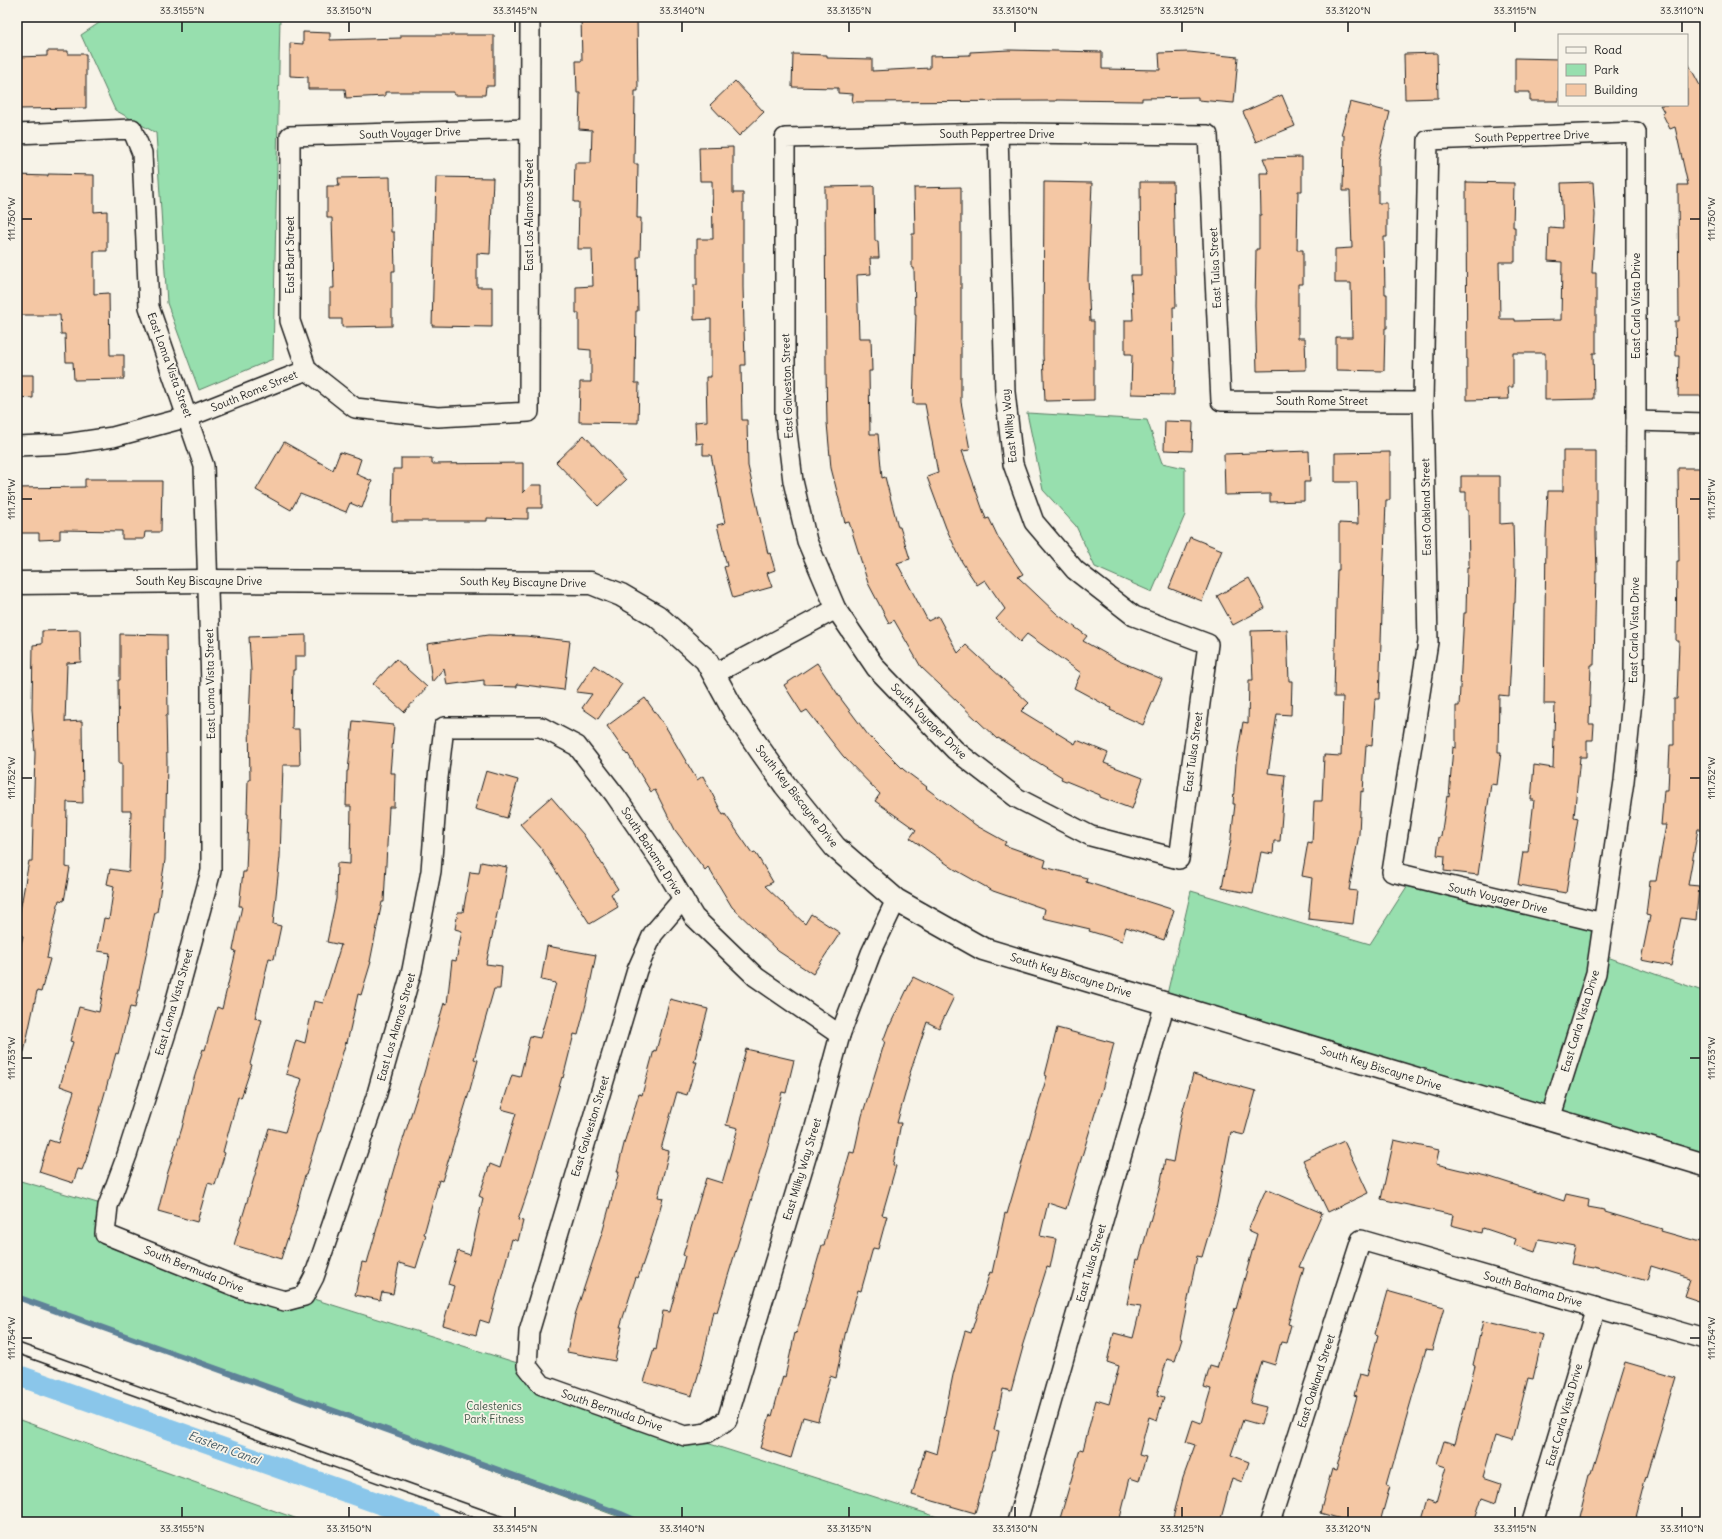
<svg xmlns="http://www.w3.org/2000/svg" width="1722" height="1539" viewBox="0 0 1722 1539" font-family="Delius,sans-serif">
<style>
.green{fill:#97dfae;stroke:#5a7e65}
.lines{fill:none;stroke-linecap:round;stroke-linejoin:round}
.stream{stroke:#5e8298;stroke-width:6}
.canal{stroke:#8ac6ea;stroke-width:21}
.building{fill:#f4c7a4;stroke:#1c1c1c}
.lane-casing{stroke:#1c1c1c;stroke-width:12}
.street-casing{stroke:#1c1c1c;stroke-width:22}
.secondary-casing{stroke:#1c1c1c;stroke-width:25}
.lane{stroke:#f7f3e8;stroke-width:9}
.street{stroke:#f7f3e8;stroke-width:19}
.secondary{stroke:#f7f3e8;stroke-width:22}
.ticks{fill:none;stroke:#1c1c1c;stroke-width:1.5}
.labels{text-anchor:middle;stroke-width:3.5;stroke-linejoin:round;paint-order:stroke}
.street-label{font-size:11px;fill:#1c1c1c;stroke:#f7f3e8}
.park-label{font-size:11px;fill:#415648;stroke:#f7f3e8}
.water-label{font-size:12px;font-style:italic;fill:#425864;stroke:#f7f3e8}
.neatline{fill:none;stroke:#1c1c1c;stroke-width:1.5}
.ticks-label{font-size:10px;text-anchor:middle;fill:#1c1c1c}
</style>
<rect width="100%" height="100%" fill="#f7f3e8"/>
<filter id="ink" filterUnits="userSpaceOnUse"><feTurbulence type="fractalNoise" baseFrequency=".025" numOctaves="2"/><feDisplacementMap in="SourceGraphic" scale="8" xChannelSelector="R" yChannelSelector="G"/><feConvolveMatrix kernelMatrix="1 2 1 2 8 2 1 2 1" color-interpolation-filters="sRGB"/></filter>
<g filter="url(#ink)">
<g class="green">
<path d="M108 17H280L273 359 199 390 167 303 156 133 115 110 81 35Z"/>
<path d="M1027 413 1147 420 1162 463 1185 468V515L1152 592 1095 567 1076 526 1043 490Z"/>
<path d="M1413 877 1603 923 1599 954 1705 992V1165L1165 1003 1191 891 1370 944Z"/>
<path d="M17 1180 108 1206 106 1234 242 1289 304 1296 527 1366 542 1385 685 1436 953 1522H633L17 1296Z"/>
<path d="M17 1419 306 1522H17Z"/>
</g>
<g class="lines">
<path class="stream" d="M17 1297 621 1514 639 1522"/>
<path class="canal" d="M17 1375 431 1522"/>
</g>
<g class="building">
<path d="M581 17H637L638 91H635L634 164H638L637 218H641L640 257H637L638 311H636L635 383H639L638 423 579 422 580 382H591V350L579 349V313H576V287L593 286 592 249H578L579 202H574L575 163H591L592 130 579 129 580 93H577L576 61H582Z"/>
<path d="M303 32 330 33V40L401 38V35H494V86H486L485 95H454V92H385V96L346 98 345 89H308V77L290 76V43L303 44Z"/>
<path d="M1009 50 1102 52V69L1160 70 1159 53 1189 52 1238 57 1234 103 1198 100V97L1142 98V101L1056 100V101L852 102 853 94 838 93V88L792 87 793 54 827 55V58L872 59V71L930 68V56L970 55V52Z"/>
<path d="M47 51H68V54H86V108L17 109V57L47 56Z"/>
<path d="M1437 53 1438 98 1405 99 1404 54Z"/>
<path d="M1515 58 1559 59V101H1530V92H1515Z"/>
<path d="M1687 61 1705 95V396H1678L1679 356H1676L1675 321H1679L1678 185H1688L1675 127 1670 129 1662 113 1664 112 1660 105H1687Z"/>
<path d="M735 81 764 112 739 136 710 105Z"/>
<path d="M1282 95 1295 126 1256 142 1243 112Z"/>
<path d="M1350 102 1390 112 1378 160V203H1387V237H1384L1385 294H1387V328H1385L1384 371 1336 370V337H1352L1351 283H1335V249L1352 248 1350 191H1343L1344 135H1341Z"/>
<path d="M733 147V193H743V287L745 365H741L742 420H747L748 466 756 501 768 554 770 553 775 570 767 573 772 587 733 598 724 567 727 566 717 525 725 523 711 455H703V443L696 444 695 422 707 421 706 377H711V319L694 320V285H697V239H713L712 181H700L699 148Z"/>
<path d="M1302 157V191H1298L1297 250H1303V284H1298V338H1305L1306 370 1257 371 1255 305 1256 249H1259V215H1261L1260 173H1269L1263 158Z"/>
<path d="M48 174 94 175V212L107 211V251H94V294L109 293 110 355H124V379L74 380 73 362H66L65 334H61L60 315H17V175L48 176Z"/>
<path d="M390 177 391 232H394L395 271H392V326L342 327V319H330V288H334L332 218H327V186H339L338 178Z"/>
<path d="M436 177 493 178 490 254 477 253V287H492V327L432 326Z"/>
<path d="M1044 182 1092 183 1088 279 1090 321H1094V400L1045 401 1043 354Z"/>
<path d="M1140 182H1173L1176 307H1173L1174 361H1175L1174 395 1131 394 1132 354H1125V320H1133L1131 275H1141Z"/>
<path d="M1466 182 1514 183 1513 227H1515V262H1499L1500 319H1515V321L1561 320 1562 262 1548 261 1549 227 1563 228 1561 183 1593 182 1595 215 1592 273H1596V353H1593L1594 399 1545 400V353H1513V387H1508L1509 399 1467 400Z"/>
<path d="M874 186 875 241H878L879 258H870L871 274 857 275 859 338H871L872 371H869L870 434H878L882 478 885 477 898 527H900L910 559 897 563 928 621 938 616 958 653 966 645 1029 703 1021 711 1075 744 1077 740 1108 753 1104 763 1143 778 1132 809 1100 797V795L1061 779 1062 777 998 738 997 739 921 667 894 620 889 623 868 583 849 522 845 523 831 468 827 423 826 372 825 187Z"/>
<path d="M961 187V402L970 450 962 451 986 519 989 518 999 539 1023 574 1018 577 1057 614 1087 636 1083 641 1119 661 1162 679 1143 725 1110 710 1111 708 1074 688 1081 673 1027 634 1020 642 996 619 1005 609 985 580 977 585 962 562 946 528 927 477 938 473 925 404H913L916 314H915L914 268H912V234H915L914 188Z"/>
<path d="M17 375H33V398L17 397Z"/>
<path d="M1165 421 1193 422 1192 451 1164 450Z"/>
<path d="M584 435 626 480 598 506 556 462Z"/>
<path d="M284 442 333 470 340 452 361 459 356 474 372 481 362 508 350 503 346 512 300 494 291 510 256 490Z"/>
<path d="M1309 451 1310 482H1304V501L1270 502V494L1225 495 1224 454Z"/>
<path d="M1563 451H1596V536L1597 571H1596L1594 665H1591L1589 724H1594L1593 740H1587V757H1580L1574 817 1578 818 1566 893 1518 885 1523 852H1528L1534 800H1531L1534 765 1553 768 1555 704H1544L1546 537 1548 491H1563Z"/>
<path d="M1390 452V500H1386L1379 699H1375L1372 746 1366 745 1363 792 1361 791 1359 834 1349 890 1357 891 1353 924 1308 919 1312 878 1302 876 1308 842 1312 843 1314 801H1322L1324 755 1341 756 1343 697H1334L1336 604 1337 570H1339V523L1358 524 1357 482H1335V453Z"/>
<path d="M401 458H432V464L523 463V493L531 485H542V508H528V519L487 518V521H392L393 469H401Z"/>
<path d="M1678 468H1705V829H1698L1688 885 1699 886 1696 920 1681 918 1671 966 1641 960 1650 916 1646 915 1650 881H1656L1666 825H1661L1664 790H1668L1670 745H1674V699H1677L1679 641H1676L1677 561H1679Z"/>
<path d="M1461 476H1500V524L1513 523 1514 568H1516L1515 603H1514L1509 696 1499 695 1498 752H1501L1497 785 1491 784 1478 875 1444 871 1445 856 1437 855 1439 837H1441L1447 796 1449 797 1453 747 1456 748V706H1459L1464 613H1466L1467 567H1469L1468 510H1466V492H1461Z"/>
<path d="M85 479H107V481H162L161 532H145L144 539H122V531L60 530V539L39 540V533H17V488L85 487Z"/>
<path d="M1190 537 1222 550 1202 601 1169 588Z"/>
<path d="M1249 578 1265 608 1233 625 1217 596Z"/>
<path d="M80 630 81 662 67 663 65 722 82 721 83 803 67 802 66 867 70 868 64 901 59 900 47 958 50 959 41 992 37 991 24 1052 17 1051V961L23 936 17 934V928L29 861H32L35 753 32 709 33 645 42 644V631Z"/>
<path d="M1287 630 1289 681H1292L1291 715 1277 714 1268 773 1285 775 1280 841H1274L1273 854 1261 852 1253 894 1222 888 1231 839 1235 804H1233L1236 763 1243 722 1248 723 1249 680H1253L1251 631Z"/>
<path d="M120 634 167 635 168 715H166L167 762 165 860 157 912H155L135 1008 130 1007 118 1054 116 1053 86 1160 82 1170 78 1169 73 1183 39 1172 49 1140 58 1143 74 1091 60 1086 73 1042 70 1041 79 1007 99 1012 110 953 98 951 104 918 109 919 114 886 107 884 110 869 129 872 131 811H122V763H119L118 680H120Z"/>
<path d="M306 635V656H295V670H293L292 729H299L300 765H283L280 857 273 924 281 926 274 959 269 958 255 1018 262 1020 250 1064 252 1065 241 1098 238 1097 223 1152 225 1153 215 1185 208 1183 197 1222 158 1211 167 1175 182 1128 193 1082 203 1049 205 1050 217 1007 222 1009 236 951 233 950 242 906H239L243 872H246L248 814H247L248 780H250L249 721 251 671 249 637Z"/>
<path d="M488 635 526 636 570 641 564 690 517 684V687L484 686V680L447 685 444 668 432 682 427 644Z"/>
<path d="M396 659 427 687 404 712 373 684Z"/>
<path d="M817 663 841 699 871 739 872 738 904 770 927 787 926 788 977 826 1006 842 1004 845 1046 860 1044 867 1087 878 1086 882 1174 910 1164 940 1126 927 1122 941 1089 931 1090 929 1043 918 1045 909 993 891 954 869 910 838 916 830 875 801 880 794 843 756 807 710 802 713 784 685Z"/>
<path d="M594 665 622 684 598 719 582 708 592 694 576 692Z"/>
<path d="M645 698 667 729 697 780 703 776 723 815 725 814 752 853 755 852 773 882 765 886 805 924 811 914 840 933 813 974 778 951 732 907 708 867 705 870 675 830 655 790 651 792 628 754 627 755 607 726Z"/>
<path d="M353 721 394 725 390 773H395L394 807H389L384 902H382L370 962H371L361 995 358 994 347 1043 346 1042 329 1099 330 1100 320 1132H319L306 1175H305L294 1218 281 1259 234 1245 269 1128 285 1132 302 1079 286 1074 296 1040 305 1043 314 1001 323 1003 341 945 327 942 336 899 337 863 350 864 351 806H346L347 771H348Z"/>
<path d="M486 771 518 780 507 818 475 809Z"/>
<path d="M551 797 583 834 618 889 611 894 618 907 590 924 541 848 520 824Z"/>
<path d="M481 862 507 867 501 900H500L486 964 502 966 500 989H494L474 1059 478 1060 469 1093 442 1181 439 1180 424 1234 426 1235 416 1268 399 1263 393 1294 382 1292 380 1300 355 1295 362 1262 367 1263 395 1165 422 1080 444 1003 447 1004 452 960 456 961 462 931 455 929 458 912H463L470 872 479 873Z"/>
<path d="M547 946 596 955 586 1004 578 1035 574 1034 563 1078 562 1077 532 1179 518 1220 523 1221 518 1241 512 1239 489 1323 480 1320 476 1335 443 1325 454 1286 448 1284 458 1251 470 1255 483 1198 479 1196 490 1164 500 1168 516 1113 501 1109 512 1075 520 1077 530 1036 540 1038 556 983 541 980Z"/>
<path d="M913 977 954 997 939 1028 927 1022 908 1079 909 1080 897 1123H901L893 1165 896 1166 882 1215 887 1216 878 1249 873 1248 861 1291 858 1290 846 1330 836 1378 830 1376 818 1421 803 1417 791 1458 760 1448 770 1415 772 1416 783 1376 785 1377 795 1333 796 1334 822 1245H824L850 1152 854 1153 862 1116 885 1041H883L889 1025H890Z"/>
<path d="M670 999 708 1009 694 1062H697L687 1095 677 1092 661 1149 669 1151 658 1197 663 1198 654 1231 638 1278 636 1277 620 1327H622L615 1361 567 1352 575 1315 603 1230 619 1172H617L625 1140 639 1094 642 1095 654 1050 656 1051Z"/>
<path d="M1057 1028 1114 1043 1102 1090 1066 1209 1048 1203 1040 1236 1056 1239 1050 1268 1047 1267 1022 1347H1023L1011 1391 1003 1389 994 1430 999 1431 995 1451H993L975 1513 912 1495 925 1450 937 1454 953 1375 965 1331 971 1333 990 1272 992 1273 1005 1213 1007 1214 1047 1076 1045 1075Z"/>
<path d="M746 1049 794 1060 786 1093 782 1092 769 1142 717 1312 713 1311 704 1355 692 1396 644 1382 654 1349 656 1350 663 1311 670 1312 685 1256 683 1255 706 1178 722 1183 738 1128 726 1125Z"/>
<path d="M1193 1074 1256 1091 1244 1135 1231 1132 1216 1209 1202 1257 1197 1256 1180 1338 1182 1339 1175 1361 1167 1359 1157 1395 1164 1397 1157 1420 1149 1417 1139 1455 1146 1457 1139 1481 1130 1478 1119 1522H1059L1080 1449 1083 1450 1096 1400 1109 1404 1119 1366 1107 1362 1114 1333 1133 1338 1141 1306 1127 1304 1136 1259 1139 1260 1160 1186 1165 1160 1173 1162 1181 1117Z"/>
<path d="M1394 1140 1439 1150 1436 1164 1490 1177 1564 1201 1566 1194 1589 1199 1588 1207 1605 1210V1212L1662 1229 1661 1231 1700 1242V1240L1705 1241V1293L1702 1302 1684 1296 1690 1278 1651 1266 1647 1281 1594 1266 1593 1268 1571 1264 1575 1246 1539 1239 1535 1252 1514 1245 1516 1239 1483 1228 1482 1233 1451 1225 1453 1215 1381 1199Z"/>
<path d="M1344 1141 1368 1193 1328 1212 1303 1160Z"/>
<path d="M1266 1189 1322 1213 1299 1267 1304 1268 1288 1324 1291 1325 1286 1343 1281 1342 1275 1365 1262 1361 1250 1403 1266 1407 1261 1425 1243 1420 1231 1455 1249 1462 1242 1482 1232 1478 1220 1522H1172L1183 1478 1195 1445 1186 1442 1193 1420 1201 1423 1211 1389 1204 1387 1210 1366 1217 1368 1235 1308 1236 1309 1257 1234 1248 1230Z"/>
<path d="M1387 1291 1444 1307 1432 1350 1426 1349 1387 1485 1390 1486 1380 1522H1352L1320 1513 1332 1469 1336 1470 1357 1396 1354 1395 1360 1374 1367 1376 1378 1335 1375 1334Z"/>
<path d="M1483 1321 1543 1335 1533 1379 1528 1378 1512 1441 1495 1436 1483 1477 1501 1483 1496 1502 1482 1497 1474 1522H1420L1427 1499 1436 1502 1446 1467 1437 1464 1444 1441 1455 1444 1475 1366 1473 1365Z"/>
<path d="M1625 1362 1677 1377 1647 1477 1646 1476 1634 1522H1598L1579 1517 1590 1473H1591Z"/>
</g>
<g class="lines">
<defs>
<path id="lane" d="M17 1348 502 1522"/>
<g id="street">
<path d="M998 133 1005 392 1013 464 1034 522 1075 570 1134 616 1208 644 1179 859 1091 836 1017 798 955 750 876 668 836 609 807 541 793 481 785 416V138L998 133 1208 135 1221 401 1423 402"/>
<path d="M17 134 132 129 142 153 149 307 204 466 211 684V871L173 1011 127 1155 108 1206 105 1234 242 1289 285 1301 304 1296 314 1277 376 1097 412 970 431 871 438 778 444 727H541L577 746 615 795 661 862 694 917 756 977 840 1035"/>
<path d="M307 370 355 408 438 417 529 412 530 17"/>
<path d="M307 370 290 321V136L529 129"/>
<path d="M1636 421 1705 423"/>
<path d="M17 446 65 444 113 437 188 417 307 370"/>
<path d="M714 674 836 609"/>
<path d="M683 899 653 934 637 970 529 1332 527 1366 542 1385 685 1436 707 1433 727 1420 814 1131 840 1035 871 953 896 900"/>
<path d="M1550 1119 1596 973 1624 781 1634 680 1636 421V132L1428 140 1423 402 1428 642 1392 872 1603 923"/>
<path d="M1017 1522 1165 1003"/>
<path d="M1270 1522 1361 1240 1705 1339"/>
<path d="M1532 1522 1596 1307"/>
</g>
<path id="secondary" d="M17 583 207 581 591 583 621 595 657 616 706 660 735 713 761 751 785 785 835 847 896 900 983 949 1705 1165"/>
</defs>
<use href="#lane" class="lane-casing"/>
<use href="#street" class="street-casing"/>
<use href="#secondary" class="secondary-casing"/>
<use href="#lane" class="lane"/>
<use href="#street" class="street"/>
<use href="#secondary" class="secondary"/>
</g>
</g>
<path class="ticks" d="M182 22V32M349 22V32M515 22V32M682 22V32M849 22V32M1015 22V32M1182 22V32M1348 22V32M1515 22V32M1682 22V32M22 219H32M1690 219H1700M22 499H32M1690 499H1700M22 778H32M1690 778H1700M22 1058H32M1690 1058H1700M22 1338H32M1690 1338H1700M182 1507V1517M349 1507V1517M515 1507V1517M682 1507V1517M849 1507V1517M1015 1507V1517M1182 1507V1517M1348 1507V1517M1515 1507V1517M1682 1507V1517"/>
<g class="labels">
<g class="street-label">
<text transform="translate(410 133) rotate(-2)" y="4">South Voyager Drive</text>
<text x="997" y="138">South Peppertree Drive</text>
<text transform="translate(1532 136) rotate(-2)" y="4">South Peppertree Drive</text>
<text transform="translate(529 215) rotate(-90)" y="4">East Los Alamos Street</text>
<text transform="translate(290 255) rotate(-90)" y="4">East Bart Street</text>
<text transform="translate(1215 268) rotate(-93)" y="4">East Tulsa Street</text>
<text transform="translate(1636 306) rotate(-90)" y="4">East Carla Vista Drive</text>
<text transform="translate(170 365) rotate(70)" y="4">East Loma Vista Street</text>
<text transform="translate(787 386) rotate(-92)" y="4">East Galveston Street</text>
<text transform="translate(254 391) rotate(-22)" y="4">South Rome Street</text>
<text x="1322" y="405">South Rome Street</text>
<text transform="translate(1009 426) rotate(-96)" y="4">East Milky Way</text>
<text transform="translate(1426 507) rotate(-91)" y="4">East Oakland Street</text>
<text x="199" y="585">South Key Biscayne Drive</text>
<text transform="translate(523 582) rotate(1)" y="4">South Key Biscayne Drive</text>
<text transform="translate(1634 630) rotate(-89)" y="4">East Carla Vista Drive</text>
<text transform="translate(210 684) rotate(-91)" y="4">East Loma Vista Street</text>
<text transform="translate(929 721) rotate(45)" y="4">South Voyager Drive</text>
<text transform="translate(1193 752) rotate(-82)" y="4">East Tulsa Street</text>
<text transform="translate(797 796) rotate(52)" y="4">South Key Biscayne Drive</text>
<text transform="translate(652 851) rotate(57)" y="4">South Bahama Drive</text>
<text transform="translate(1498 898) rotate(13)" y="4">South Voyager Drive</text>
<text transform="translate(1071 975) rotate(17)" y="4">South Key Biscayne Drive</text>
<text transform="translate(174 1002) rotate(-74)" y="4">East Loma Vista Street</text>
<text transform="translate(1580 1021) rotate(-73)" y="4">East Carla Vista Drive</text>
<text transform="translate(396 1027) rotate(-74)" y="4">East Los Alamos Street</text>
<text transform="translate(1381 1068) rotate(17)" y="4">South Key Biscayne Drive</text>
<text transform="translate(590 1126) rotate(-73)" y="4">East Galveston Street</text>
<text transform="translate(802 1169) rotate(-73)" y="4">East Milky Way Street</text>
<text transform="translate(1091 1263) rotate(-74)" y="4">East Tulsa Street</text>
<text transform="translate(194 1269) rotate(22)" y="4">South Bermuda Drive</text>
<text transform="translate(1533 1289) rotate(16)" y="4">South Bahama Drive</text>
<text transform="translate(1316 1381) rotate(-72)" y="4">East Oakland Street</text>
<text transform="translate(612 1410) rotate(19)" y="4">South Bermuda Drive</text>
<text transform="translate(1564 1415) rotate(-74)" y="4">East Carla Vista Drive</text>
</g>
<g class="park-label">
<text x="494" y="1410">Calestenics<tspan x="494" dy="13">Park Fitness</tspan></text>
</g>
<g class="water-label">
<text transform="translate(224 1448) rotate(20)" y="4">Eastern Canal</text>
</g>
</g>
<rect width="1722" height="1539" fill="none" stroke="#f7f3e8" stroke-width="44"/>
<rect x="1558" y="34" width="130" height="72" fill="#f7f3e8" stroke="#9f9d96"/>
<rect x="1566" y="47" width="20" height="6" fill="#f7f3e8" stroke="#9f9d96"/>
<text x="1594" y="54" font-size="12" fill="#1c1c1c">Road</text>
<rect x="1566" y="64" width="20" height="12" fill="#97dfae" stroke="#9f9d96"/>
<text x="1594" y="74" font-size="12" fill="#1c1c1c">Park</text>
<rect x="1566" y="84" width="20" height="12" fill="#f4c7a4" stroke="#9f9d96"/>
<text x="1594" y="94" font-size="12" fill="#1c1c1c">Building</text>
<rect x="22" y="22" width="1678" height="1495" class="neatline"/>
<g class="ticks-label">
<text x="182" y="14">33.3155°N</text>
<text x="349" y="14">33.3150°N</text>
<text x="515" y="14">33.3145°N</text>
<text x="682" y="14">33.3140°N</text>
<text x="849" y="14">33.3135°N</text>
<text x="1015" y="14">33.3130°N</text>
<text x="1182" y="14">33.3125°N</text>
<text x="1348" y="14">33.3120°N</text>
<text x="1515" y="14">33.3115°N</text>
<text x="1682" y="14">33.3110°N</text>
<text transform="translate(1711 219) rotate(-90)" y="4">111.750°W</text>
<text transform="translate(11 219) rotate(-90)" y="4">111.750°W</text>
<text transform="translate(1711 499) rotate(-90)" y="4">111.751°W</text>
<text transform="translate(11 499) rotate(-90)" y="4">111.751°W</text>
<text transform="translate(1711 778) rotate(-90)" y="4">111.752°W</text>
<text transform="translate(11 778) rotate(-90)" y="4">111.752°W</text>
<text transform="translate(1711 1058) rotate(-90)" y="4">111.753°W</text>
<text transform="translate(11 1058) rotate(-90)" y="4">111.753°W</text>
<text transform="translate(1711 1338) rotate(-90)" y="4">111.754°W</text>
<text transform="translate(11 1338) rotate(-90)" y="4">111.754°W</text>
<text x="182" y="1532">33.3155°N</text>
<text x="349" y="1532">33.3150°N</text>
<text x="515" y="1532">33.3145°N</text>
<text x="682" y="1532">33.3140°N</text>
<text x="849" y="1532">33.3135°N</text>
<text x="1015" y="1532">33.3130°N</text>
<text x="1182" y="1532">33.3125°N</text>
<text x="1348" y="1532">33.3120°N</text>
<text x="1515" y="1532">33.3115°N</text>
<text x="1682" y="1532">33.3110°N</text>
</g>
</svg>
